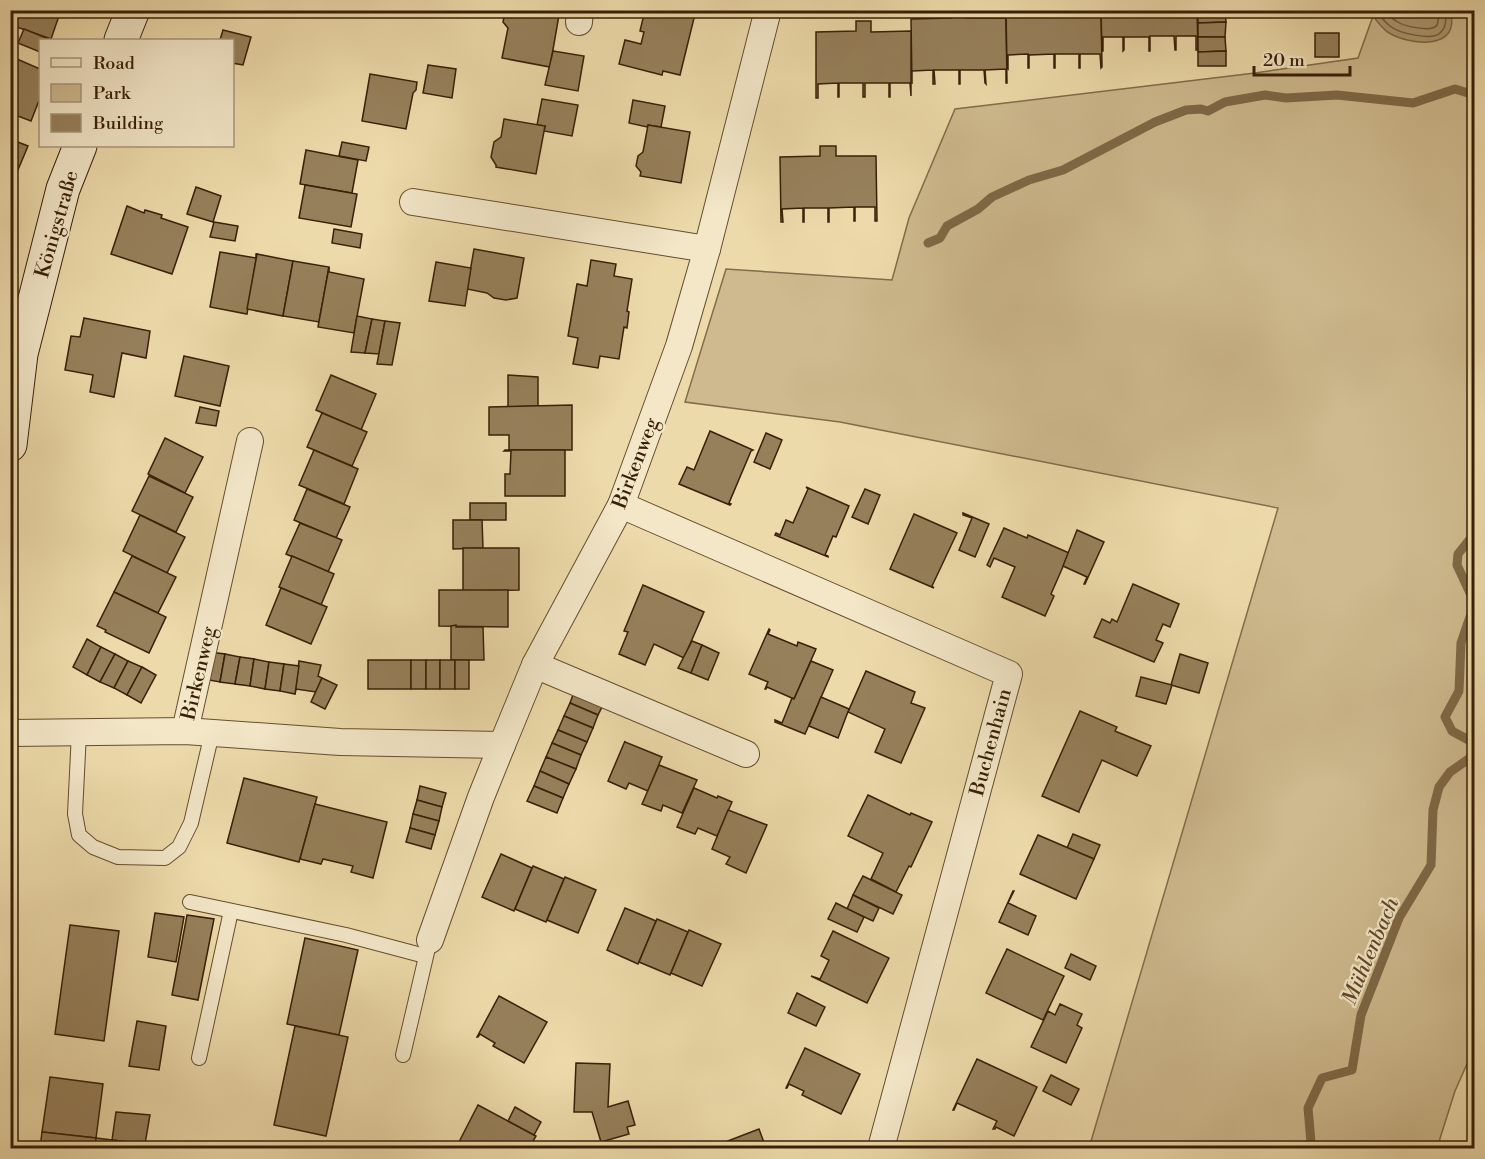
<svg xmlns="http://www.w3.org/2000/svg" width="1485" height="1159" viewBox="0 0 1485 1159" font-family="'Libre Bodoni',serif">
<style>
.green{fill:#ceba8e;stroke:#836c4a;stroke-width:1.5}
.water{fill:#af9a72;stroke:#7f6947;stroke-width:1.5}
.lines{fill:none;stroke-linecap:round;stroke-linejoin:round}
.shore{stroke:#745c3c;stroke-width:1.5}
.stream{stroke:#7f6947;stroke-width:9}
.building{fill:#96805b;stroke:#381f06;stroke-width:1.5}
.lane-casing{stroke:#654e2f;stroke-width:16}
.street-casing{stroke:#654e2f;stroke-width:28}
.secondary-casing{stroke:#381f06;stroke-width:35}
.lane{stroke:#f3e7c8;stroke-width:14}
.street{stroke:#f3e7c8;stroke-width:26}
.secondary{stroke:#f3e7c8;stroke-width:33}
.labels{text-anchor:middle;stroke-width:4.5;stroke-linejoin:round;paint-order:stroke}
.street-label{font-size:20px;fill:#381f06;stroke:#f3e7c8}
.water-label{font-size:21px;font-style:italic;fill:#624a2c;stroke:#f3e7c8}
</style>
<rect width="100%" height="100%" fill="#eddaaa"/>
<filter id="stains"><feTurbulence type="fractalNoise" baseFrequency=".00333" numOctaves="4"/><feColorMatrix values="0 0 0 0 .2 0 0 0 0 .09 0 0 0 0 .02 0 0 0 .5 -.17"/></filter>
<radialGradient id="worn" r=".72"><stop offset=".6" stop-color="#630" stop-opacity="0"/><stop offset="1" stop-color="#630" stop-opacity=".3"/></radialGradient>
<path class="green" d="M1450 11H1474V1048L1455 1091 1437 1148H1089L1278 508 840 422 685 402 726 269 892 280 909 218 955 109 1255 73 1358 58 1373 16 1387 32 1452 14Z"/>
<path class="water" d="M1371 11H1450C1462 50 1411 46 1389 33 1382 28 1374 19 1371 11Z"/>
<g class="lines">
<g class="shore">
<path d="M1378 10C1380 16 1385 22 1390 26 1398 33 1432 41 1440 33 1447 27 1446 18 1445 10"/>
<path d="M1386 10C1389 14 1392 19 1396 21 1403 26 1432 33 1437 25 1439 21 1438 15 1438 10"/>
</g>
<g class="stream">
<path d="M928 243 940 238 947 226 978 209 992 197 1029 180 1063 170 1155 122 1186 110 1201 109 1208 111 1225 102 1265 95 1286 98 1337 95 1413 103 1455 89 1468 93 1474 91"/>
<path d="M1313 1148 1311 1142 1308 1108 1322 1078 1352 1070 1361 1015 1399 918 1431 865 1433 810 1439 787 1450 772 1470 758 1473 752 1472 742 1452 731 1445 717 1459 691 1461 643 1472 611 1471 595 1457 565 1458 554 1470 539 1474 537"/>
</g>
</g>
<g class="building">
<path d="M14 10H61L51 39 11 25 16 11Z"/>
<path d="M507 10H531L559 15 550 67 502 58 508 28 503 22 505 12Z"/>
<path d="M645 10H696L680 75 663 71 662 75 619 64 625 40 641 44 644 32 640 31Z"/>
<path d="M951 10H966V18H1006L1007 83H1006V69L985 70 986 84 985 83 984 70H960V84H959V70H934L935 84H933V70L912 71V84L911 19 951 18Z"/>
<path d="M1006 10H1101L1102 67 1101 68 1100 54H1080V68H1079V54H1055V68H1054V54L1029 55V68H1028V54L1008 55V69L1007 68Z"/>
<path d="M1101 10H1197L1198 50H1196V36H1176V50H1175L1174 36H1150V51H1149V37H1124V50L1123 51V37H1103V51H1102Z"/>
<path d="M1198 10H1225L1226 22 1198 23Z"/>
<path d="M856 21H871V32L911 31V96L910 83H890V97H889V83H865V97H863V83H839V97H838V83L818 84V98H816V32L856 31Z"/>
<path d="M1226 22 1225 37H1198V23Z"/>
<path d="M24 29 49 39 48 40H40V52L18 43Z"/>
<path d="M223 30 251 37 243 65 232 63V40H220Z"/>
<rect x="1315" y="33" width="24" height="24"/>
<path d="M1198 37H1225L1226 51 1198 52Z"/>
<path d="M553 51 584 56 578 91 545 85Z"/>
<path d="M1226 51V66H1198V52Z"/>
<path d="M10 56 40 69V98L31 121 10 113Z"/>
<path d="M428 65 456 69 452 98 423 93Z"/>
<path d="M370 74 417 82 416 90 413 93 406 129 362 121Z"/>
<path d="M542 99 578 105 572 136 544 131 545 126 537 125Z"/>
<path d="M633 100 665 106 661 127 648 125 647 127 629 123Z"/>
<path d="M504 119 545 126 536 174 496 167V165L491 157 494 142 501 137Z"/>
<path d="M648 125 690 132 681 183 640 176 641 172 636 166 638 156 643 152Z"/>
<path d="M10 139 28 146 10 189Z"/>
<path d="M342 142 369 147 366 161 339 156Z"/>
<path d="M820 146H836V156H876L877 221H875V207H855V221H854V207L829 208V222H828V208H804V222H803V208L782 209 783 222H781L780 157 820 156Z"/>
<path d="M306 150 358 160 352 193 300 184Z"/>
<path d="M305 185 357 194 351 227 299 218Z"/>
<path d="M196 187 221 196 213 222 187 214Z"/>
<path d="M127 206 144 213 145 210 162 215 161 218 188 227 172 274 111 254Z"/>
<path d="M214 222 238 226 235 241 210 237Z"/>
<path d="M334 229 362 234 360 248 332 243Z"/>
<path d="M474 249 524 258 517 298 506 300 494 298 487 293 467 289Z"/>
<path d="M220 252 256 258V254H257L247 314 210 307Z"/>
<path d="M257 254 293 261 283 316 247 309Z"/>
<path d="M591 260 616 264 614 276 632 279 627 311 629 312 627 328 624 327 619 359 600 356 598 368 573 364 578 338 568 336 577 284 587 286Z"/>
<path d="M293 261 329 267 319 322 283 316Z"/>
<path d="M436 262 471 268 465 306 429 301Z"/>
<path d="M329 267V272L364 279 354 333 318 327Z"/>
<path d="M357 316 372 319 365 353 351 352Z"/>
<path d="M84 318 150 331 146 358 122 353 114 397 90 392 93 375 65 370 71 336 80 337Z"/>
<path d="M372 319 385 321 379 354 365 353Z"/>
<path d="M385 321 400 323 392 365 377 364Z"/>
<path d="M184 356 229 366 220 406 175 396Z"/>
<path d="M331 375 376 394 361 430 316 410Z"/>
<path d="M508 375 538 377V406L508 407Z"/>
<path d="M572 405V450H509V435H489V407Z"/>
<path d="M200 407 219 411 216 426 196 423Z"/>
<path d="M322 413 367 432 352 466 307 447Z"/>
<path d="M710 431 753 450 751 451 729 503 731 504 730 505 679 484 687 467 694 470Z"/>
<path d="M766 433 782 440 770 469 754 462Z"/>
<path d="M165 438 203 457 185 493 148 474Z"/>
<path d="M314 450 358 469 344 504 299 485Z"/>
<path d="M505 450H565V496H505V474H510L511 451H504Z"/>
<path d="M149 476 193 497 176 532 132 511Z"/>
<path d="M806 487 849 506 836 537 833 536 825 555 828 556V557L775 535 776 533 780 535 786 520 793 523 808 489Z"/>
<path d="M307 489 350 507 336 538 294 520Z"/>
<path d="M865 489 880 495 868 524 852 517Z"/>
<rect x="470" y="503" width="36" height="17"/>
<path d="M963 513 989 524 975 557 959 550 972 518 963 515Z"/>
<path d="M914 514 957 533 932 586 934 588 890 569Z"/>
<path d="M140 515 185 537 167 573 123 551Z"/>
<path d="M453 520H482L483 548 453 549Z"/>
<path d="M300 523 342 540 328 572 286 554Z"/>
<path d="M1004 528 1027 538 1028 535 1069 553 1051 594 1054 596 1045 616 1002 597 1015 567 994 558 990 567 987 565Z"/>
<path d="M1077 530 1104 542 1085 584H1084L1087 577 1063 566Z"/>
<path d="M463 548H519V590L463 591Z"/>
<path d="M132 556 176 577 158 613 114 592Z"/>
<path d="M292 556 334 574 321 605 279 587Z"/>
<path d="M1133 584 1179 604 1170 627 1163 624 1156 640 1163 643 1154 662 1094 637 1102 619 1110 623 1112 619 1117 622Z"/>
<path d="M643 585 704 612 684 658 654 644 645 665 619 654 628 632 624 631Z"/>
<path d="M281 588 327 607 311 644 266 625Z"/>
<path d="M439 590H508V627L439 626Z"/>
<path d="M114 592 166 617 149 653 105 632 106 630 97 626Z"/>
<path d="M456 625V627H483L484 660H451V626Z"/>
<path d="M769 629 770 630 768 634 797 646 798 642 816 649 794 699 767 687 766 689H765L768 682 749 674Z"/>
<path d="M87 639 101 647 87 675 73 667Z"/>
<path d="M692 641 702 645 691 673 678 668Z"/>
<path d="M702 645 719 653 708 680 691 673Z"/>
<path d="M101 647 115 654 100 682 87 675Z"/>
<path d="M209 652 225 654 220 682 203 679Z"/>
<path d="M115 654 128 661 114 688 100 682Z"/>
<path d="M225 654 240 657 235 684 220 682Z"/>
<path d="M1180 654 1208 663 1199 693 1171 685Z"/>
<path d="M240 657 254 659 250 686 235 684Z"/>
<path d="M254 659 269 662 265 689 250 686Z"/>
<rect x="368" y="660" width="43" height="29"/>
<rect x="411" y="660" width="15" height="29"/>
<rect x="426" y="660" width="14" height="29"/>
<rect x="440" y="660" width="15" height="29"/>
<rect x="455" y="660" width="14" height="29"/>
<path d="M128 661 142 667 127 695 114 688Z"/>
<path d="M299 661 321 665 318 676 322 678 316 692 296 689 295 694Z"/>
<path d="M811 661 833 670 805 734 775 722V720L782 723 792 698 794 699Z"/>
<path d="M269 662 284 664 280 691 265 689Z"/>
<path d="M284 664 299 666 295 694 280 691Z"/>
<path d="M142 667 156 675 141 703 127 695Z"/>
<path d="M866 671 915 692 911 703 925 708 901 763 875 752 885 729 848 712Z"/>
<path d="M1141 677 1172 685 1166 704 1136 696Z"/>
<path d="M322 678 337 685 325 709 311 702Z"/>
<path d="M575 689 605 701 598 715 570 703Z"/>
<path d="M821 697 849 709 838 738 809 726Z"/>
<path d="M570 703 598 715 593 728 564 716Z"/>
<path d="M1080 711 1117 727 1115 731 1151 746 1137 776 1102 760 1079 811V812L1042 796Z"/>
<path d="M564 716 593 728 587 742 558 730Z"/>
<path d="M558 730 587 742 581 755 552 743Z"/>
<path d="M625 741V742L662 757 648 791 629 783 626 789 608 781Z"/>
<path d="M552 743 581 755 576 769 546 757Z"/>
<path d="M546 757 576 769 569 784 540 771Z"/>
<path d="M659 765 697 780 682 813 663 805 661 811 642 804Z"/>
<path d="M540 771 569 784 563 798 534 786Z"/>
<path d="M244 778 317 797 299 862 227 843Z"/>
<path d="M420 786 446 793 442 807 417 800Z"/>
<path d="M534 786 563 798 557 813 527 801Z"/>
<path d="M694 788 717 798 718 796 732 802 717 836 698 828 695 834 677 827Z"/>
<path d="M868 795 910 815 911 813 932 822 911 867 909 866 896 892 871 879 883 853 848 836Z"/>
<path d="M417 800 442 807 439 821 413 814Z"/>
<path d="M315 804 387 822 373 878 351 872 353 866 323 859 321 864 300 859Z"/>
<path d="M728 810 767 825 746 873 726 864 730 857 712 849Z"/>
<path d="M413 814 439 821 435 835 410 828Z"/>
<path d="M410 828 435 835 431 849 406 842Z"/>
<path d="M1073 834 1100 845 1094 859 1067 848Z"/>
<path d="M1038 835 1094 859 1076 899 1020 874Z"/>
<path d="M501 854 532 868 514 911 482 897Z"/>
<path d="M533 866 564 879 546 922 515 909Z"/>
<path d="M863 876 902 895 893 914 853 895Z"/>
<path d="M565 877 596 890 578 933 547 920Z"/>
<path d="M1013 891H1014L1008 903 1036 916 1028 935 999 922Z"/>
<path d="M853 895 879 908 873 921 847 909Z"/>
<path d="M836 903 864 917 857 932 828 919Z"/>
<path d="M625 908 656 921 638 964 607 950Z"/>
<path d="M155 913 184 917 176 962 148 957Z"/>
<path d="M187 915 214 919 198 1000 172 995Z"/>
<path d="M657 919 688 932 670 975 639 962Z"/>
<path d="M70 925 119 931 104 1041 55 1034Z"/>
<path d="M689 930 721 944 702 986 671 973Z"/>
<path d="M833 931 889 958 867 1003 811 976 820 979 829 960 821 956Z"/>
<path d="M305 938 358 950 339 1035 287 1024Z"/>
<path d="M1007 949 1064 976 1043 1020 986 993Z"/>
<path d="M1071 954 1096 966 1090 980 1065 968Z"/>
<path d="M797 993 825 1007 816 1026 788 1013Z"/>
<path d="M499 996 547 1022 524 1063 493 1046 495 1043 480 1034 478 1037H477Z"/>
<path d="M1060 1004 1082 1014 1077 1025 1082 1028 1066 1063 1031 1047 1048 1011 1055 1015Z"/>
<path d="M137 1021 166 1026 159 1070 129 1066Z"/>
<path d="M295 1026 348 1037 326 1136 274 1125Z"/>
<path d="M805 1048 860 1074 841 1114 802 1095 804 1091 789 1084 787 1088H786Z"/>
<path d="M977 1059 1037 1087 1014 1136 996 1127 995 1129H993L997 1121 957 1103 954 1110H953Z"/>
<path d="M576 1063 610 1064 608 1107 628 1101 635 1125 627 1127 629 1134 601 1142 592 1112H574Z"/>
<path d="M1051 1075 1079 1089 1071 1105 1043 1091Z"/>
<path d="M50 1077 103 1084 96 1138 42 1132Z"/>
<path d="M478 1105 536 1136 529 1148H471L459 1142Z"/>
<path d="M515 1107 541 1122 534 1135 508 1121Z"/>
<path d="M116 1112 150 1115 145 1144 112 1140Z"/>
<path d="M759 1129 766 1148H713L712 1147Z"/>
<path d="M42 1132 96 1138 95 1148H40Z"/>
<path d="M96 1138 145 1144 144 1148H95Z"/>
</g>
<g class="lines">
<defs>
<g id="lane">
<path d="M79 732 75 814 79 835 93 847 118 857 165 858 179 847 191 823 212 733"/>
<path d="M190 902 346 935 425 956"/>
<path d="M403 1055 428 948"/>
<path d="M199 1058 231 911"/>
</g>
<g id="street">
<path d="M579 22 580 10"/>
<path d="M413 202 707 249"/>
<path d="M621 505 1009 674 881 1148"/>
<path d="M535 665 746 754"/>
<path d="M185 731 250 441"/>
<path d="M10 733 185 731 340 742 502 745 535 665 621 505 679 346 707 249 768 10"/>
<path d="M430 940 481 797 502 745"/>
</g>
<g id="secondary">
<path d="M121 40 133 10"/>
<path d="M10 445 21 354 63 189 80 146"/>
</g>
</defs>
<use href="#lane" class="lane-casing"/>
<use href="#street" class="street-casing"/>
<use href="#secondary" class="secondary-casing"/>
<use href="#lane" class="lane"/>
<use href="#street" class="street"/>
<use href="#secondary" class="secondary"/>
</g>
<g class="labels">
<g class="street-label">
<text transform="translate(56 224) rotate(-74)" y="7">Königstraße</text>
<text transform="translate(635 463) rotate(-69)" y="7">Birkenweg</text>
<text transform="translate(198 673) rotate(-77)" y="7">Birkenweg</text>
<text transform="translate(990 742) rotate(-75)" y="7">Buchenhain</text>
</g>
<g class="water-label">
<text transform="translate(1370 951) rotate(-67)" y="7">Mühlenbach</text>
</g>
</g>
<rect width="1485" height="1159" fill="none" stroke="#eddaaa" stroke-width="36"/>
<rect x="12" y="12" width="1461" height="1135" fill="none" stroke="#381f06" stroke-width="3"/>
<rect x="18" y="18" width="1449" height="1123" fill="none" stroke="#381f06" stroke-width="1.5"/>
<rect x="39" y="39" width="195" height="108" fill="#f3e7c8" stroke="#a8977a" stroke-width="1.5"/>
<rect x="51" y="58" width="30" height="9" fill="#f3e7c8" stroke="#a8977a" stroke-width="1.5"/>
<text x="93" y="69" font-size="18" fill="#381f06">Road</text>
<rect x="51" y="84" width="30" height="18" fill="#ceba8e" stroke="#a8977a" stroke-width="1.5"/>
<text x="93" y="99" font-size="18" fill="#381f06">Park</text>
<rect x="51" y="114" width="30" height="18" fill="#96805b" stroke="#a8977a" stroke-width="1.5"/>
<text x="93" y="129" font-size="18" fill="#381f06">Building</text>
<path d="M1254 66v9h96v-9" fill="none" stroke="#381f06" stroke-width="3"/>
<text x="1263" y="66" font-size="18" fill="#381f06" stroke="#f3e7c8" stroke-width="4.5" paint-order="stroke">20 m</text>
<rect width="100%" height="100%" filter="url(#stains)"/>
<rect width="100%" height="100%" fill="url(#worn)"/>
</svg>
